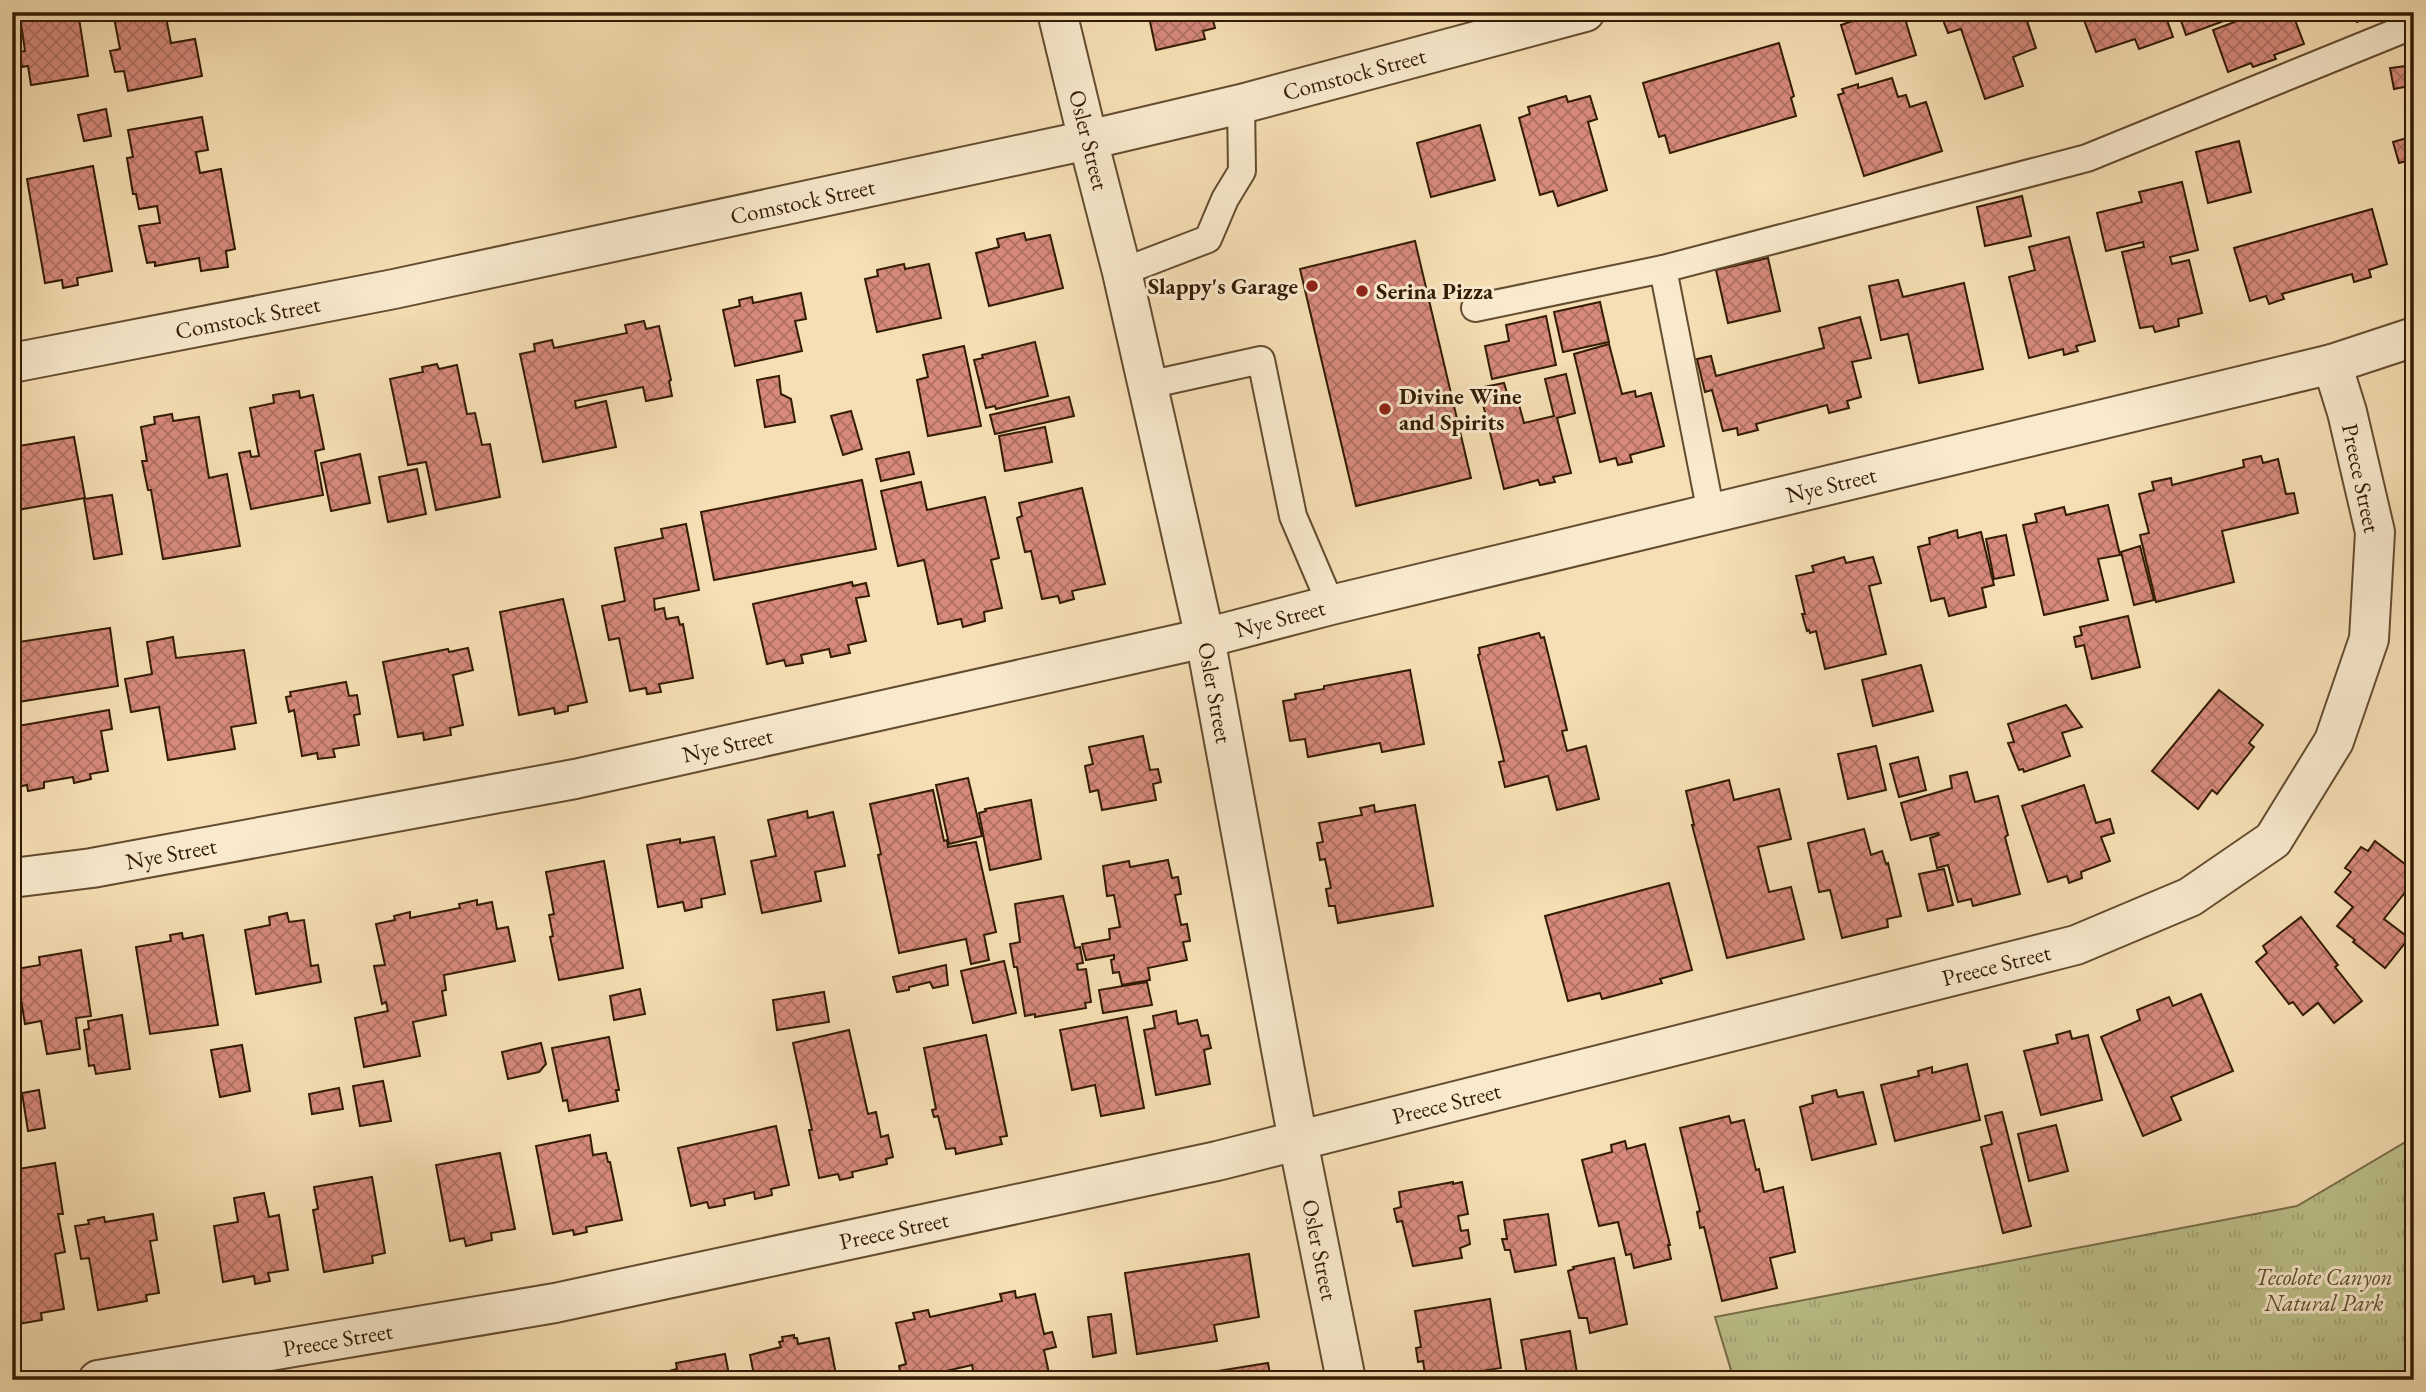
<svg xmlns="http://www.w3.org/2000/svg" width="2426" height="1392" viewBox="0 0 2426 1392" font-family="'EB Garamond',serif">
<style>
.park{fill:url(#park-tufts);stroke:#786e48;stroke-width:2}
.building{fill:url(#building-cross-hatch);stroke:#331b04;stroke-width:2}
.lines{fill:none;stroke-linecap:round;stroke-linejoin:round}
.service-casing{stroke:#644c30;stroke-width:30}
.minor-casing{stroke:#644c30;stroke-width:42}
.tertiary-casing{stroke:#644c30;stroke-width:42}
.service{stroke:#f9eace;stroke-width:26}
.minor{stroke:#f9eace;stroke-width:38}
.tertiary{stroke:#f9eace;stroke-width:38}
.poi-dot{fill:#8f2418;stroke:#f9eace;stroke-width:2.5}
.labels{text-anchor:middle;stroke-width:6;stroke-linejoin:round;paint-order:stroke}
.street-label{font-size:23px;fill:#331b04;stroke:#f9eace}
.poi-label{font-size:23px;font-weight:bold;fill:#331b04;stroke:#f9eace;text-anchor:start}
.park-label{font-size:23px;font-style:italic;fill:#5c4d2d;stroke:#f9eace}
</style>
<defs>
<pattern id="park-tufts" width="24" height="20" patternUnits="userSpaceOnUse" patternTransform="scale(1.75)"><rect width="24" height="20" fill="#bdc28c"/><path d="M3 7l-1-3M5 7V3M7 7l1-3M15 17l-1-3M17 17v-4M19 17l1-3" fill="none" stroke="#a3a677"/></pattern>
<pattern id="building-cross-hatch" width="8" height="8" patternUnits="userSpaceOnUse" patternTransform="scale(1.75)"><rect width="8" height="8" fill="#d78a7c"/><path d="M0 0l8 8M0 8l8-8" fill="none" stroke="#af7063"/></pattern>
</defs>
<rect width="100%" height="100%" fill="#f6dfb4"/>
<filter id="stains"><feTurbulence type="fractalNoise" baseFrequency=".00286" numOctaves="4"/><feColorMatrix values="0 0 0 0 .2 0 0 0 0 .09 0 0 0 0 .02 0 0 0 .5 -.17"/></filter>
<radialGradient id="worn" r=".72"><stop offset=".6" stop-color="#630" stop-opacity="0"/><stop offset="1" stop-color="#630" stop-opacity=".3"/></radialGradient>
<path class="park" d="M2414 1137V1380H1734L1715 1317 2297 1206Z"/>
<g class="building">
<path d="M47 12H78L88 76 31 85 28 66 22 67 19 52 25 51 20 17Z"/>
<path d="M113 12H165L171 43 195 39 202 76 128 91 124 71 115 72 110 51 120 49Z"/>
<path d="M1148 12H1211L1215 28 1203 31 1205 39 1156 50Z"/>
<path d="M1879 12H1903L1916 55 1856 74 1841 25Z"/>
<path d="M1940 12H2024L2036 48 2013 57 2023 86 1985 99 1961 29 1948 33Z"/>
<path d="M2081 12H2164L2173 37 2139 49 2135 39 2096 52Z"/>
<path d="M2178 12H2248L2186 35Z"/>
<path d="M2261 12H2292L2304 44 2274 55 2276 59 2253 67 2251 63 2228 72 2213 30Z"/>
<path d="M2354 12H2382L2357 22Z"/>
<path d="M1779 43 1794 96 1791 98 1796 116 1670 153 1665 135 1659 137 1643 83Z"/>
<path d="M2414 65V85L2394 89 2390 68Z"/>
<path d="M1892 78 1898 97 1906 95 1910 107 1926 102 1942 151 1864 176 1838 95 1844 93 1842 89 1858 84V88Z"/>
<path d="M1566 96 1568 102 1590 96 1597 119 1588 122 1607 190 1558 206 1553 191 1540 195 1519 118 1530 114 1528 107Z"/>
<path d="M106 109 111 136 84 141 78 115Z"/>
<path d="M202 117 208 150 196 152 200 173 221 169 235 249 226 251 228 267 201 271 199 258 155 266V262L147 263 139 226 160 223 157 206 139 209 136 194H133L127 158 133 157 128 130Z"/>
<path d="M1480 125 1495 180 1431 197 1417 143Z"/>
<path d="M2414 136V159L2399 163 2393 142Z"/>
<path d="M2239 141 2251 192 2208 203 2196 152Z"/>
<path d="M93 166 112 271 77 278 78 285 63 288 62 280 45 283 27 179Z"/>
<path d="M2182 182 2198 250 2170 257 2172 264 2189 260 2202 313 2178 319 2179 326 2155 332 2153 326 2140 328 2122 252 2144 247 2143 242 2106 251 2097 213 2142 202 2139 192Z"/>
<path d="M2022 196 2031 236 1985 246 1977 207Z"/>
<path d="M2372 209 2387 264 2369 270 2371 277 2354 282 2352 274 2282 294 2284 299 2269 304 2266 296 2250 301 2234 248Z"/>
<path d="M1024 233 1026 240 1050 235 1063 288 989 306 976 253 999 247 997 239Z"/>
<path d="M2069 237 2095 341 2076 346 2078 351 2064 355 2063 349 2029 358 2009 277 2035 270 2029 247Z"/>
<path d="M1415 241 1471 478 1356 506 1300 269Z"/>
<path d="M1768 258 1780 311 1728 323 1716 270Z"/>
<path d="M904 264 905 269 929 264 941 318 877 332 865 279 878 276 877 270Z"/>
<path d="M1898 280 1903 297 1964 283 1983 369 1919 383 1908 334 1881 340 1869 286Z"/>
<path d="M801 293 806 319 795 321 802 351 735 366 723 310 740 306 739 300 752 297 753 303Z"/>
<path d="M1600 302 1609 342 1563 352 1554 312Z"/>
<path d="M1546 316 1556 365 1492 379 1485 346 1509 341 1506 325Z"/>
<path d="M1860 317 1871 358 1852 362 1861 397 1847 401 1849 408 1829 413 1827 405 1756 424 1758 430 1738 435 1737 428 1723 431 1712 390 1705 392 1697 359 1711 356 1716 376 1824 348 1819 328Z"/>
<path d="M644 321 646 329 659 326 671 380 669 381 672 396 646 401 643 387 575 401 576 408 606 401 616 447 543 462 520 354 535 351 534 344 552 340 554 348 627 333 625 325Z"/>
<path d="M1035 342 1048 396 996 409 995 406 986 408 974 360 983 358 982 355Z"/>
<path d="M1609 344 1622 394 1635 391 1636 397 1651 393 1664 446 1630 455 1632 462 1618 465 1616 458 1600 462 1574 354Z"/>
<path d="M964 346 981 426 928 436 917 380 928 377 923 355Z"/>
<path d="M437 364 439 369 457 365 467 414 475 413 482 445 490 444 500 497 436 510 426 462 408 465 390 379 423 372 422 367Z"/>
<path d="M1566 374 1575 413 1557 418 1571 473 1553 477 1555 482 1540 485 1538 480 1504 489 1479 388 1504 383 1510 403 1518 401 1524 423 1554 416 1545 379Z"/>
<path d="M779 376 781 394 791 399 795 422 765 427 757 380Z"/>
<path d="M299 391 300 398 313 395 324 449 315 451 323 495 251 509 239 453 250 451 251 457 259 456 250 408 274 403 273 395Z"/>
<path d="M1069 397 1074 416 995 434 990 415Z"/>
<path d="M851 411 862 449 843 455 831 416Z"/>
<path d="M172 414 173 421 199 417 209 478 227 474 240 546 163 559 151 490H148L142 461H147L141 427 155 424 154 417Z"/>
<path d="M1045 427 1052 462 1005 471 999 436Z"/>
<path d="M74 437 85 498 12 511V447Z"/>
<path d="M909 452 914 474 881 481 876 459Z"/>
<path d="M360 454 370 503 331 511 321 463Z"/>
<path d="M2261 456 2263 463 2278 459 2286 494 2294 493 2298 513 2222 531 2234 582 2156 602 2140 535 2149 533 2139 494 2154 490 2152 482 2171 478 2172 485 2244 467 2243 460Z"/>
<path d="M417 469 426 514 388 522 379 477Z"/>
<path d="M862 480 876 549 714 580 701 512Z"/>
<path d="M921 482 927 510 985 497 999 558 991 560 1002 608 984 612 985 621 963 627 961 619 938 624 924 560 898 566 881 491Z"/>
<path d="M1082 488 1105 584 1072 591 1074 599 1060 603 1058 596 1042 599 1031 551 1025 552 1017 518 1022 516 1019 503Z"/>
<path d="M112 495 122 554 94 559 84 499Z"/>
<path d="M2108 505 2120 555 2098 559 2108 600 2044 615 2023 525 2037 522 2035 514 2064 507 2066 515Z"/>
<path d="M686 524 699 590 654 599 655 610 664 608 666 619 678 617 680 625 683 624 693 678 659 684 661 692 647 694 646 688 630 691 619 638 609 640 602 606 625 601 615 548 663 538 661 529Z"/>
<path d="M1957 530 1958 538 1981 532 1994 585 1982 588 1986 607 1949 616 1944 598 1931 601 1918 547 1930 544 1929 538Z"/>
<path d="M2006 535 2014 575 1994 579 1986 539Z"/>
<path d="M2140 546 2154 600 2134 605 2121 552Z"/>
<path d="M1844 557 1846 563 1873 557 1881 583 1869 586 1886 654 1825 669 1816 631 1810 633 1809 630 1807 631 1802 614H1805L1796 576 1814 572 1812 566Z"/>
<path d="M852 582 853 586 866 583 869 596 856 598 866 641 848 645 850 653 831 657 829 649 801 655 803 663 786 666 784 660 767 664 753 604Z"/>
<path d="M563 599 587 702 568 706V711L555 714 554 708 519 715 500 612Z"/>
<path d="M2128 616 2140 667 2092 679 2084 645 2076 647 2074 637 2082 635 2080 627Z"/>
<path d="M110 628 118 686 12 703V643Z"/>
<path d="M1539 633 1541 638 1544 637 1567 730 1562 731 1567 751 1586 746 1599 799 1557 810 1548 776 1505 787 1499 762 1504 761 1478 655 1480 654 1479 648Z"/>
<path d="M173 637 176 658 244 650 256 723 231 727 235 749 168 760 159 707 131 712 125 679 152 674 147 642Z"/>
<path d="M468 648 473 670 453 675 463 725 450 728 451 735 424 740 423 733 398 737 383 662 448 649 449 652Z"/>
<path d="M1921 665 1933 711 1873 726 1862 680Z"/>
<path d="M1410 670 1424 744 1382 752 1380 743 1308 757 1305 739 1290 741 1283 701 1296 699 1295 694 1324 689V686Z"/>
<path d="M346 682 349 696 357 695 360 714 354 715 359 745 333 749 335 757 318 759 317 753 302 756 294 710 289 712 286 697 291 696 290 692Z"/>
<path d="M2219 690 2263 725 2249 743 2254 747 2217 794 2212 790 2198 809 2152 771Z"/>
<path d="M2066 705 2082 727 2062 733 2070 756 2024 772 2023 769 2019 770 2008 743 2014 742 2008 724Z"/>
<path d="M109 710 112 729 101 731 108 771 90 774 91 779 74 783 73 777 44 782V788L28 791 27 785 12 788V727Z"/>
<path d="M1143 736 1150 770 1158 769 1161 782 1153 784 1156 800 1102 810 1098 790 1090 792 1085 766 1093 764 1089 747Z"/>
<path d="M1876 746 1886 790 1848 799 1838 754Z"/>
<path d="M1918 757 1926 790 1899 797 1890 764Z"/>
<path d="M2414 771V792L2406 788Z"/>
<path d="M1967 772 1975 802 1998 796 2008 835 2005 837 2020 894 1973 906 1971 899 1958 902 1948 865 1937 868 1930 838 1939 835 1938 833 1911 840 1901 803 1952 788 1950 776Z"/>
<path d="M968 778 982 836 949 844 936 785Z"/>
<path d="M1729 780 1734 800 1779 789 1791 839 1758 847 1769 892 1791 887 1804 939 1727 958 1692 825H1694L1686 791Z"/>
<path d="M2084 785 2096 823 2110 819 2114 833 2101 837 2110 861 2081 872 2082 878 2069 883 2067 876 2048 882 2022 806Z"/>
<path d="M933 790 944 841 947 840 948 847 976 842 996 932 984 935 989 960 971 964 966 939 899 953 878 855 881 854 870 804Z"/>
<path d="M1031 800 1041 859 990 870 979 813 986 811 985 809Z"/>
<path d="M1374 805 1375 812 1415 805 1433 906 1338 923 1335 906H1329L1326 889 1331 888 1325 859 1320 860 1317 843 1323 842 1319 823 1362 815 1360 808Z"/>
<path d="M807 811 808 818 833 812 845 866 815 872 821 901 762 913 751 861 776 856 768 820Z"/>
<path d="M1864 829 1871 855 1882 851 1886 864 1888 863 1901 916 1887 919 1888 927 1842 938 1830 890 1819 892 1808 843Z"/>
<path d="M714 837 725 894 701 899 702 907 685 911 683 902 658 907 647 845 680 839V843Z"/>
<path d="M2375 841 2414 871V881L2384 919 2409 938 2385 968 2353 942 2355 940 2337 926 2353 907 2335 892 2351 872 2345 868 2361 847 2368 851Z"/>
<path d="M1168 860 1172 878 1178 877 1181 894 1175 895 1181 925 1187 924 1190 941 1183 942 1187 960 1148 968 1150 980 1122 985 1119 972 1113 973 1111 960 1114 959V955L1086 960 1082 944 1110 939 1109 929 1120 927 1114 895 1107 896 1103 866 1129 861 1130 867Z"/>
<path d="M604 861 623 968 559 980 550 937 553 936 549 915 554 914 546 872Z"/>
<path d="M1944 869 1953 905 1928 911 1919 874Z"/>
<path d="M1669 883 1692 970 1660 979 1662 983 1602 999 1600 993 1568 1001 1545 916Z"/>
<path d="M1063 896 1075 948 1080 947 1083 963 1077 964 1078 970 1086 969 1091 1002 1085 1003 1086 1008 1035 1017V1014L1025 1016 1017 967H1014L1010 944 1020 942 1015 904Z"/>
<path d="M477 900V905L492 902 497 929 508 927 515 961 444 975 446 990 442 991 446 1015 413 1022 420 1056 364 1067 355 1018 388 1011 386 1002 382 1004 374 966 385 965 376 924 395 920 394 916 410 912V918L460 908 459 904Z"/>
<path d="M287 913 289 922 304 920 311 966 318 965 321 982 256 994 245 930 270 925 269 917Z"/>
<path d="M2301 917 2338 965 2335 967 2362 1001 2334 1023 2318 1003 2303 1015 2293 1002 2289 1004 2256 962 2267 953 2263 946Z"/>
<path d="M182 933 183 939 203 935 218 1025 150 1034 136 947 171 941 170 935Z"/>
<path d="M81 950 91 1016 76 1018 80 1049 47 1054 41 1021 25 1024 16 969 40 965 39 957Z"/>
<path d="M1004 961 1016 1013 973 1023 961 971Z"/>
<path d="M946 965 948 985 933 988 930 982 909 987V990L897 992 893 977Z"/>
<path d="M1147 982 1152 1005 1103 1013 1099 990Z"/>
<path d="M640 989 645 1014 614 1020 610 996Z"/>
<path d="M824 992 829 1022 777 1030 773 1000Z"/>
<path d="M2201 994 2233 1071 2171 1097 2181 1120 2143 1136 2101 1037 2140 1020 2137 1010 2169 997 2173 1006Z"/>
<path d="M1176 1011 1178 1024 1197 1020 1201 1036 1208 1035 1211 1048 1204 1050 1210 1084 1156 1095 1144 1030 1155 1028 1153 1016Z"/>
<path d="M122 1015 130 1069 96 1074 94 1065 89 1066 84 1030 89 1029 88 1021Z"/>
<path d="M1127 1017 1144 1108 1101 1116 1095 1085 1072 1090 1060 1030Z"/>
<path d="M849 1030 868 1114 876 1112 881 1137 888 1135 893 1157 886 1159 887 1164 852 1172 853 1177 840 1180 838 1174 819 1178 809 1130H812L793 1043Z"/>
<path d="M2070 1031 2072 1039 2088 1035 2102 1100 2041 1115 2024 1051 2058 1043 2056 1035Z"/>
<path d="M986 1035 1007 1136 1000 1137 1002 1144 956 1154 955 1148 946 1149 938 1116 934 1117 932 1110 936 1109 924 1048Z"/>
<path d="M609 1037 619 1090H616L618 1101 569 1111 567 1100 563 1101 552 1048Z"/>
<path d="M541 1043 546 1064 539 1072 508 1079 502 1052Z"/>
<path d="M242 1045 250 1091 220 1097 211 1050Z"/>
<path d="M1967 1064 1980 1120 1895 1141 1881 1085 1919 1076 1918 1071 1932 1067V1073Z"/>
<path d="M383 1081 391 1121 360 1126 353 1086Z"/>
<path d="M339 1088 343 1109 312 1114 309 1094Z"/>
<path d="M39 1090 45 1128 28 1131 22 1093Z"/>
<path d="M1836 1090 1838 1097 1863 1092 1876 1144 1812 1160 1800 1107 1813 1103 1812 1096Z"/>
<path d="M2002 1112 2031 1226 2003 1233 1981 1147 1992 1144 1985 1116Z"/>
<path d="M1729 1116 1731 1123 1744 1120 1756 1170 1759 1169 1764 1192 1783 1187 1795 1252 1770 1258 1777 1288 1722 1301 1704 1227 1700 1228 1697 1212 1700 1211 1680 1128Z"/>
<path d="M2056 1125 2068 1171 2029 1181 2018 1134Z"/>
<path d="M776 1126 789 1185 771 1189 772 1195 755 1199 754 1192 724 1199 725 1205 709 1208 707 1202 691 1206 678 1148Z"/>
<path d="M590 1135 593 1155 606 1153 608 1162H610L622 1220 586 1227 587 1232 574 1235 573 1230 553 1234 536 1146Z"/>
<path d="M1625 1141 1627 1149 1645 1144 1670 1245H1668L1671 1259 1634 1268 1631 1254 1626 1255 1618 1222 1599 1226 1582 1160 1612 1152 1611 1145Z"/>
<path d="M500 1153 515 1229 491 1233 492 1240 466 1246 464 1238 450 1241 436 1165Z"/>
<path d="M55 1163 63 1214H58L65 1252 55 1254 64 1309 41 1313 42 1320 12 1325V1170Z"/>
<path d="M372 1177 385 1253 372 1256 373 1263 324 1272 313 1210 318 1209 314 1187Z"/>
<path d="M1453 1182V1184L1462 1182 1468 1214 1458 1216 1461 1231 1468 1230 1470 1244 1460 1248 1462 1258 1413 1266 1402 1221 1397 1222 1394 1209 1401 1207 1399 1192Z"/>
<path d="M264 1193 269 1217 279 1215 288 1270 268 1273 270 1281 255 1284 254 1276 223 1282 214 1226 238 1222 234 1198Z"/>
<path d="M153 1214 157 1240 150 1241 159 1293 146 1295 147 1301 98 1310 89 1258 81 1259 75 1226 89 1224 88 1220 104 1217 105 1222Z"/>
<path d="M1548 1214 1556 1265 1515 1272 1510 1250H1505L1502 1239H1507L1504 1220Z"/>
<path d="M1249 1254 1259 1317 1214 1325 1217 1341 1137 1354 1125 1273Z"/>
<path d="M1614 1258 1627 1324 1590 1333 1587 1318H1579L1568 1271 1574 1269 1573 1267Z"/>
<path d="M1015 1291 1016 1298 1035 1294 1044 1334 1052 1332 1056 1347 1044 1350 1050 1378 975 1380 972 1365 942 1372 944 1380H926L925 1375 902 1380 899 1366 906 1364 896 1323 915 1319 913 1313 928 1310 930 1317 1002 1301 1000 1294Z"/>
<path d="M1490 1299 1501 1368 1426 1380 1423 1361 1418 1362 1416 1348 1421 1347 1415 1311Z"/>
<path d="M1111 1314 1116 1353 1093 1357 1088 1317Z"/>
<path d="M1570 1331 1578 1379 1528 1380 1521 1340Z"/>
<path d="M794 1335V1338H797L798 1344 829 1338 837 1380H755L750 1355 781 1347 779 1342 783 1341 782 1337Z"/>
<path d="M725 1354 730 1380H666L665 1372 677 1369 676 1363Z"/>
<path d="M1268 1363 1271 1380H1182L1211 1374V1372Z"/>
</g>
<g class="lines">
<defs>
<g id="service">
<path d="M1122 272 1208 239 1225 199 1242 171 1241 104"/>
<path d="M1475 308 1663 269"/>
<path d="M1148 385 1261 360 1293 516 1331 605"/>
<path d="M1711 513 1663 269 2087 158 2414 25"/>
</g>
<g id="minor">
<path id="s1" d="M12 363 394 289 1088 140 1122 272 1205 638 1298 1141 1346 1380"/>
<path id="s2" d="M12 878 92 868 575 779 1205 638 1331 605 2332 364 2414 337"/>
<path id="s3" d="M98 1380 555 1303 1217 1161 2076 945 2190 897 2273 840 2334 741 2369 639 2375 532 2347 412 2332 364"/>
</g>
<g id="tertiary">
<path id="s4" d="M1057 12 1088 140 1241 104 1585 12"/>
</g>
</defs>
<use href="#service" class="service-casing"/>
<use href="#minor" class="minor-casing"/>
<use href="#tertiary" class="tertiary-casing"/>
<use href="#service" class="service"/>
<use href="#minor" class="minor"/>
<use href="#tertiary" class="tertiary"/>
</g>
<g class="poi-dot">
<circle cx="1312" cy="286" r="7"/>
<circle cx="1362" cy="291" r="7"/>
<circle cx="1385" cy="409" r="7"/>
</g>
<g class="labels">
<g class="street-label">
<text dy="8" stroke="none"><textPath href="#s4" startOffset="406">Comstock Street</textPath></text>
<text transform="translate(1089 140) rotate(76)" y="8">Osler Street</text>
<text dy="8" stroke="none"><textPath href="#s1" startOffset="807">Comstock Street</textPath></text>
<text dy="8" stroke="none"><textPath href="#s1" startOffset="240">Comstock Street</textPath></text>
<text transform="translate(2361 478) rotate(78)" y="8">Preece Street</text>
<text dy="8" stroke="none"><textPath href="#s2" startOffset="1862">Nye Street</textPath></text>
<text dy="8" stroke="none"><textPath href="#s2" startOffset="1295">Nye Street</textPath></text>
<text dy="8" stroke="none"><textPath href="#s1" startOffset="1666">Osler Street</textPath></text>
<text dy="8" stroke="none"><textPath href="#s2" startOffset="728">Nye Street</textPath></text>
<text dy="8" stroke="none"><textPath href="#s2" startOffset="161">Nye Street</textPath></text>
<text dy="8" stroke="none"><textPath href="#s3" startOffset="1944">Preece Street</textPath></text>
<text dy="8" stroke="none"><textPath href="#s3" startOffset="1377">Preece Street</textPath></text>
<text dy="8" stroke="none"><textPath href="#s3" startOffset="810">Preece Street</textPath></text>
<text dy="8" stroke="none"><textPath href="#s1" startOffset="2233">Osler Street</textPath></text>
<text dy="8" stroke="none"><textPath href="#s3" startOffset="243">Preece Street</textPath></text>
</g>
<g class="poi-label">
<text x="1298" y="294" text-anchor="end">Slappy's Garage</text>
<text x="1376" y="299">Serina Pizza</text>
<text x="1399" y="404">Divine Wine<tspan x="1399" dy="26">and Spirits</tspan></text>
</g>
<g class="park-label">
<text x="2324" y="1285">Tecolote Canyon<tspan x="2324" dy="26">Natural Park</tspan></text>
</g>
</g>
<rect width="2426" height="1392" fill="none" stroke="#f6dfb4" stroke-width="42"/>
<rect x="14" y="14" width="2398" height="1364" fill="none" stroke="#331b04" stroke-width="3.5"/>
<rect x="21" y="21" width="2384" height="1350" fill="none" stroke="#331b04" stroke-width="2"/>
<rect width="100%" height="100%" filter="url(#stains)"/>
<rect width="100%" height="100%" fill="url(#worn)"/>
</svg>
